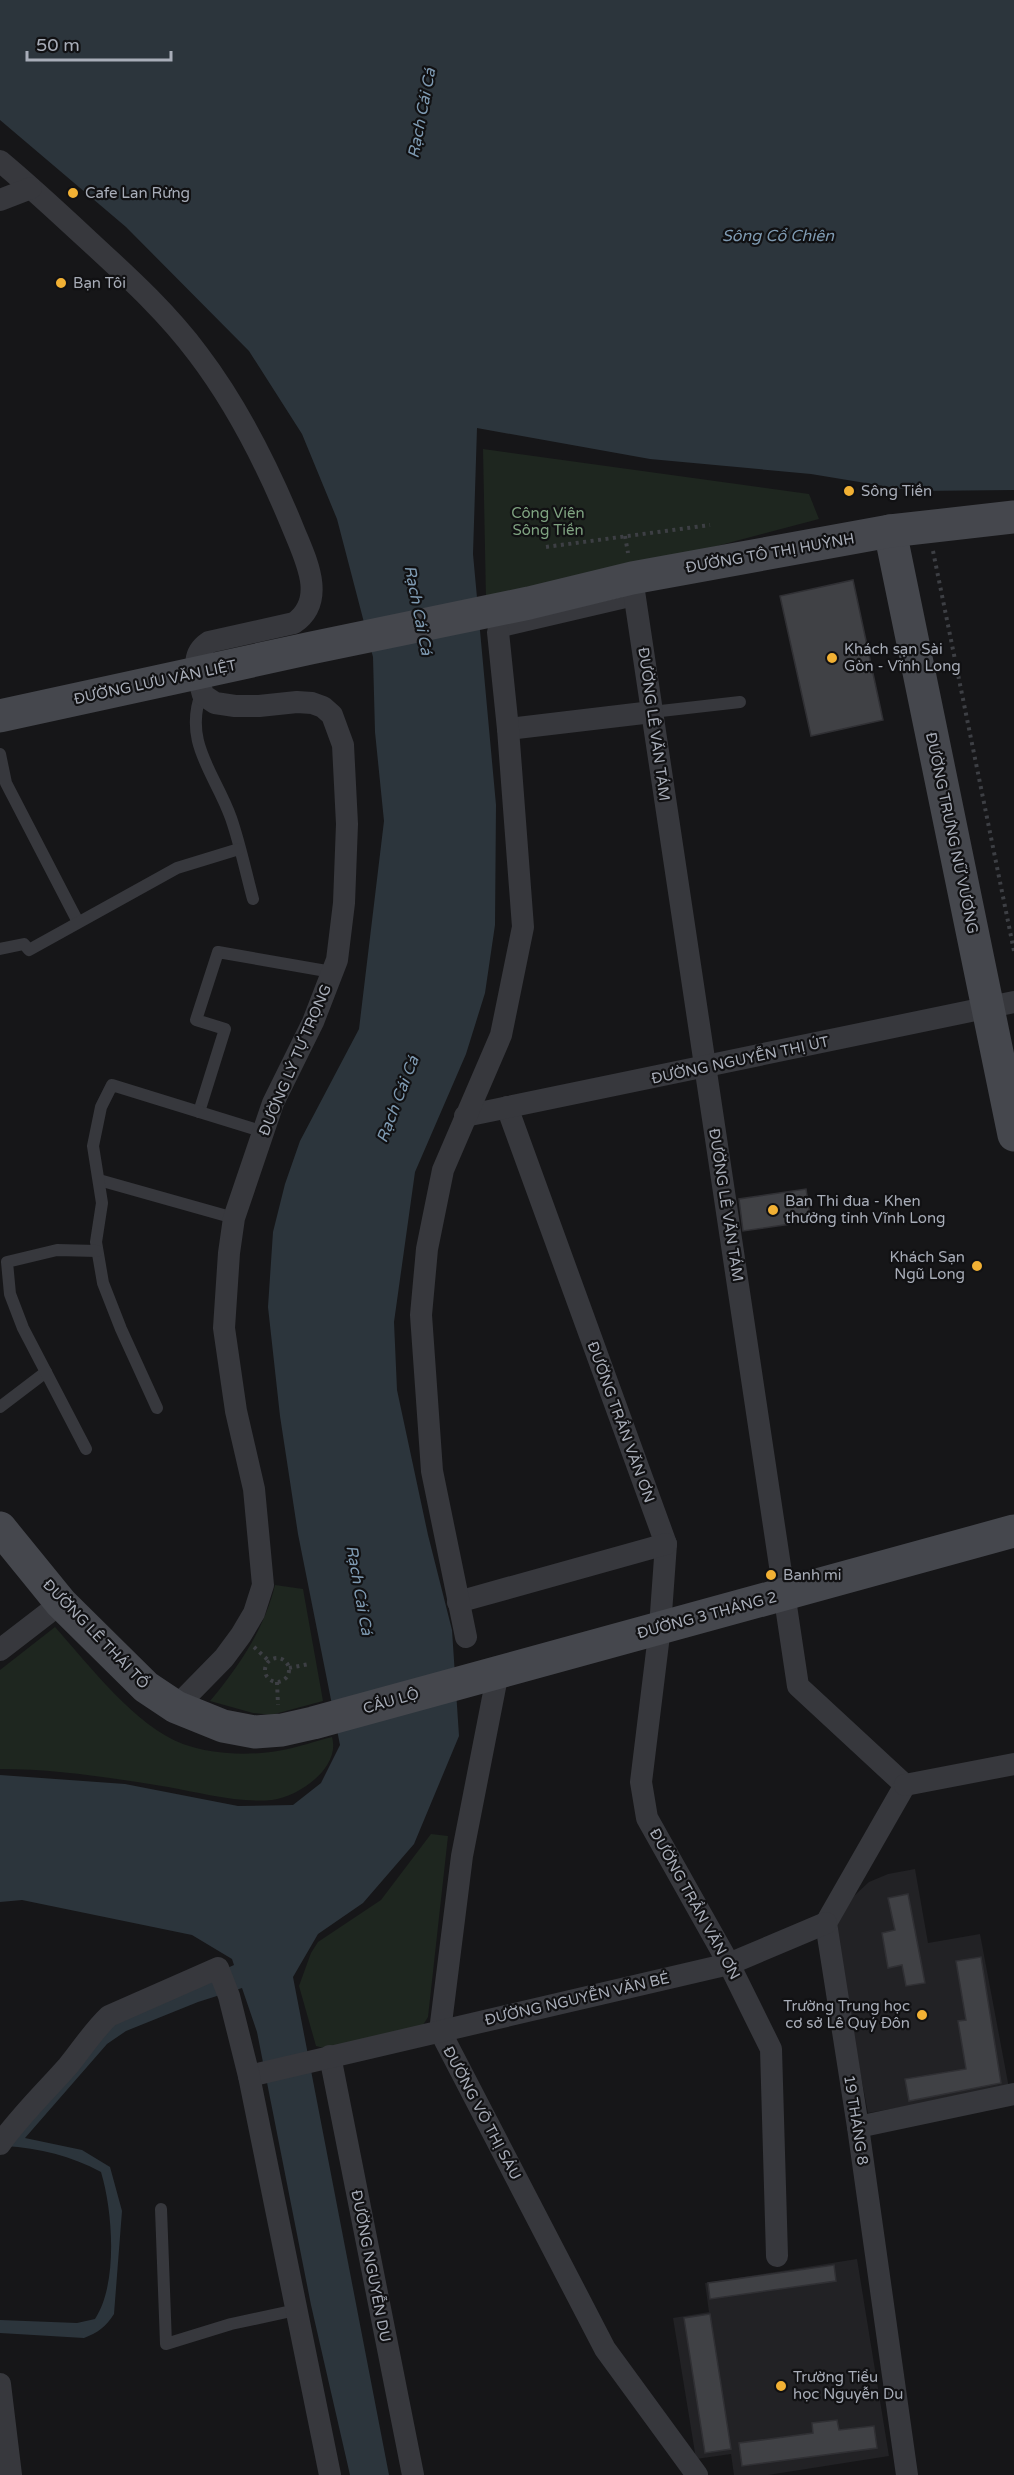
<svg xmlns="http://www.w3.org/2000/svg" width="1014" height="2475" viewBox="0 0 1014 2475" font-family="'Varela Round',sans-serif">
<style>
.built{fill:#222225}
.green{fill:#1e261f}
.water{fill:#2c353c}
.building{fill:#404145;stroke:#303034;stroke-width:1.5}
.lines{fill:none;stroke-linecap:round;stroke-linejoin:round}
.path{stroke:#3d3f44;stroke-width:4;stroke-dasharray:3 4.5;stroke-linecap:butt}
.lane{stroke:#37383d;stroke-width:12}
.street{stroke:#37383d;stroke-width:22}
.secondary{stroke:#45474d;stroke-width:33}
.poi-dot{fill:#f2b134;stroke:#111113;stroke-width:2}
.labels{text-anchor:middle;stroke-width:4.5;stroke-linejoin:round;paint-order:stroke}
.poi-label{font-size:15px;fill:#a8adb8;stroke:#111113;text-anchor:start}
.park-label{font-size:15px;fill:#7fa381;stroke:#111113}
.street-label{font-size:15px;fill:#a8adb8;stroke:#111113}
.water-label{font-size:16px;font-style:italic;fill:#7f9bb3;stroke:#111113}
</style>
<rect width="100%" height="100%" fill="#161618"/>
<g class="built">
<path d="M915 1869 928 1943 980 1934 1009 2088 868 2113 833 1929 854 1896 869 1882 888 1874Z"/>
<path d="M857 2259 889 2456 768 2475H734L731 2454 696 2459 673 2318 709 2312 705 2283Z"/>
</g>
<g class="green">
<path d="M483 449 809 494 819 519 664 560 486 599Z"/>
<path d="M275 1585 303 1589 323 1701 271 1715 253 1713 210 1701C239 1666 264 1630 275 1585Z"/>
<path d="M55 1627C88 1664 136 1727 183 1744 213 1755 251 1756 283 1750 299 1747 316 1741 332 1737 341 1768 298 1797 272 1800 238 1803 201 1793 168 1787 112 1778 57 1769 0 1769V1670Z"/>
<path d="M431 1834 448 1836 428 2017 423 2025 328 2049 316 2046 299 1986 311 1953 318 1942 381 1900Z"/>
</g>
<path class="water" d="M0 0H1014V490L914 491 811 474 650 459 477 428 473 554 496 805 495 925 485 993 466 1054 415 1172 394 1322 397 1390 428 1535 452 1630 459 1736 414 1844 363 1903 318 1934 293 1977 389 2475H350L311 2305 257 2032 242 1988 198 2002 126 2031 107 2044 25 2138 82 2150 110 2167 122 2211 114 2314C106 2327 97 2333 84 2338L0 2333V2320L77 2323 95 2319C118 2284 113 2212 101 2172 71 2156 40 2148 5 2146L105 2023 234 1965 232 1959 192 1935 22 1900 0 1902V1775L125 1784 238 1806 293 1805 321 1783 340 1745 298 1534 280 1416 268 1307 273 1232 285 1184 300 1141 359 1029 384 821 375 732 373 657 337 519 302 434 249 351 126 227 0 120Z"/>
<g class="building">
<path d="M853 580 883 720 811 736 780 596Z"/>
<path d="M806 1189 811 1221 743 1231 739 1199Z"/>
<path d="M908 1894 925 1983 906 1986 902 1965 888 1968 882 1933 895 1930 888 1898Z"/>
<path d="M981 1957 1001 2083 909 2101 905 2079 966 2069 958 2021 966 2020 956 1961Z"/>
<path d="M834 2265 836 2281 710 2299 708 2283Z"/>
<path d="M710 2314 731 2449 705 2453 684 2318Z"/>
<path d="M837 2420 839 2430 874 2426 877 2448 742 2466 739 2443 813 2433 812 2423Z"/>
</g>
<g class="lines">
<g class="path">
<path d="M625 536 628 553"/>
<path d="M546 547 710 525"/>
<path d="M933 551 1014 951"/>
<path d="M254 1647 269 1661"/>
<circle cx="277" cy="1670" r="12"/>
<path d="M289 1668 309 1664"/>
<path d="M277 1682 278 1705"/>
</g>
<g class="lane">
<path d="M498 632 635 600"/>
<path d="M202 691C182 742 215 773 231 818 240 844 246 873 253 899"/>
<path d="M652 712 740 702"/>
<path d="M0 754 6 783 78 922"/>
<path d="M0 949 24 944 29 950 177 868 239 849"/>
<path d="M199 1112 225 1029 196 1020 218 952 332 972"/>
<path d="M99 1180 234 1218"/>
<path d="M0 1407 46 1372"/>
<path d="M157 1408 121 1329 103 1283 96 1242 102 1203 93 1146 101 1107 112 1085 264 1132"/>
<path d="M86 1449 23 1328 10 1294 7 1262 57 1250 97 1251"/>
<path d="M161 2209 166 2344 231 2324 296 2310"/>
</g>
<g class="street">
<path d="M0 161C30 186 59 213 88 240 127 276 166 311 198 354 239 408 270 471 295 533 307 562 326 601 294 623L209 642C188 656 198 674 203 695L215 703 235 706H259L297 702 312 703 323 707 332 715 343 745 347 824 344 903 337 960 313 1022 273 1103 234 1218 229 1253 224 1328 236 1411 254 1489 263 1585 254 1613 241 1635 224 1658 176 1707"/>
<path d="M0 200 31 188"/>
<path d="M632 578 798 1686 905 1785"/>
<path d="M508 729 652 712"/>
<path d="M507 1107 666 1544 660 1627 641 1782 647 1818 729 1964 771 2049 777 2256"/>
<path d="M465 1116 1014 1002"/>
<path d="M458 1602 666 1544"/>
<path d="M466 1637 432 1471 421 1315 427 1249 443 1170 501 1035 523 927 508 729 498 632"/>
<path d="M0 1650 61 1603"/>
<path d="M498 1672 462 1856 440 2031 605 2349 697 2475"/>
<path d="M905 1785 826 1923 858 2127 907 2475"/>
<path d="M905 1785 1014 1764"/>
<path d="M330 2056 413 2475"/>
<path d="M249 2076 729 1964 826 1923"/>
<path d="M858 2127 1014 2094"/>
<path d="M0 2144C20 2116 45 2092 68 2066 82 2049 93 2031 109 2016L218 1968 229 1996 249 2076 330 2475"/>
<path d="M0 2384 11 2475"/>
</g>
<g class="secondary">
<path d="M890 531 1014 1135"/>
<path d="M0 716 311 648 529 603 632 578 890 531 1014 517"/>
<path d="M0 1528 61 1603 146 1687 176 1707 223 1726 255 1732 282 1730 313 1723 1014 1531"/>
</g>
</g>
<g class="poi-dot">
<circle cx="73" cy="193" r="6"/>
<circle cx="61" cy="283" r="6"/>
<circle cx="849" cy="491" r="6"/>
<circle cx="832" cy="658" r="6"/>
<circle cx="773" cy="1210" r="6"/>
<circle cx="977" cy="1266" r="6"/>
<circle cx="771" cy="1575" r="6"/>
<circle cx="922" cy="2015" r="6"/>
<circle cx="781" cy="2386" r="6"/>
</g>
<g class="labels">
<g class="poi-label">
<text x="85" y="198">Cafe Lan Rừng</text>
<text x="73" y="288">Bạn Tôi</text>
<text x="861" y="496">Sông Tiền</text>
<text x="844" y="654">Khách sạn Sài<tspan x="844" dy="17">Gòn - Vĩnh Long</tspan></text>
<text x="785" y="1206">Ban Thi đua - Khen<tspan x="785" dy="17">thưởng tỉnh Vĩnh Long</tspan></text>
<text x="965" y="1262" text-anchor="end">Khách Sạn<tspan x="965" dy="17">Ngũ Long</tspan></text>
<text x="783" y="1580">Banh mi</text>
<text x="910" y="2011" text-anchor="end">Trường Trung học<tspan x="910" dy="17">cơ sở Lê Quý Đôn</tspan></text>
<text x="793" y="2382">Trường Tiểu<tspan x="793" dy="17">học Nguyễn Du</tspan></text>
</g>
<g class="park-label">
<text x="548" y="518">Công Viên<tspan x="548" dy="17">Sông Tiền</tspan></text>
</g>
<g class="street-label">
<text transform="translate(770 553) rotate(-10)" y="5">ĐƯỜNG TÔ THỊ HUỲNH</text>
<text transform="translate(155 682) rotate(-12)" y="5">ĐƯỜNG LƯU VĂN LIỆT</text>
<text transform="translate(654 724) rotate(82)" y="5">ĐƯỜNG LÊ VĂN TÁM</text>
<text transform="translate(952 833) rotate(78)" y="5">ĐƯỜNG TRƯNG NỮ VƯƠNG</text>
<text transform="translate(295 1060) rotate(-67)" y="5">ĐƯỜNG LÝ TỰ TRỌNG</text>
<text transform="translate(740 1060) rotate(-12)" y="5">ĐƯỜNG NGUYỄN THỊ ÚT</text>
<text transform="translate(726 1205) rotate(81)" y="5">ĐƯỜNG LÊ VĂN TÁM</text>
<text transform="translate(621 1422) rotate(70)" y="5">ĐƯỜNG TRẦN VĂN ƠN</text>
<text transform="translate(707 1615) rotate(-15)" y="5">ĐƯỜNG 3 THÁNG 2</text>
<text transform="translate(96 1634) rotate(46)" y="5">ĐƯỜNG LÊ THÁI TỔ</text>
<text transform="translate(391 1701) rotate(-16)" y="5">CẦU LỘ</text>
<text transform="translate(695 1904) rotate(61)" y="5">ĐƯỜNG TRẦN VĂN ƠN</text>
<text transform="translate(577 1999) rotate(-13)" y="5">ĐƯỜNG NGUYỄN VĂN BÉ</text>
<text transform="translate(482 2113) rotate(62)" y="5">ĐƯỜNG VÕ THỊ SÁU</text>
<text transform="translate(856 2120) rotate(81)" y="5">19 THÁNG 8</text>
<text transform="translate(371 2266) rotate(79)" y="5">ĐƯỜNG NGUYỄN DU</text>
</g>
<g class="water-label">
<text transform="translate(421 113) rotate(-79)" y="6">Rạch Cái Cá</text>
<text x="778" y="241">Sông Cổ Chiên</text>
<text transform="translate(419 610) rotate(79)" y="6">Rạch Cái Cá</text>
<text transform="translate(397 1099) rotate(-69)" y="6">Rạch Cái Cá</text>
<text transform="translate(360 1590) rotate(80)" y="6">Rạch Cái Cá</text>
</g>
</g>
<path d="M27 51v9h144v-9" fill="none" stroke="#a8adb8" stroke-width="3"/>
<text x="36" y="51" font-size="18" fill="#a8adb8" stroke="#111113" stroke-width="4.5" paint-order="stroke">50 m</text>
</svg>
